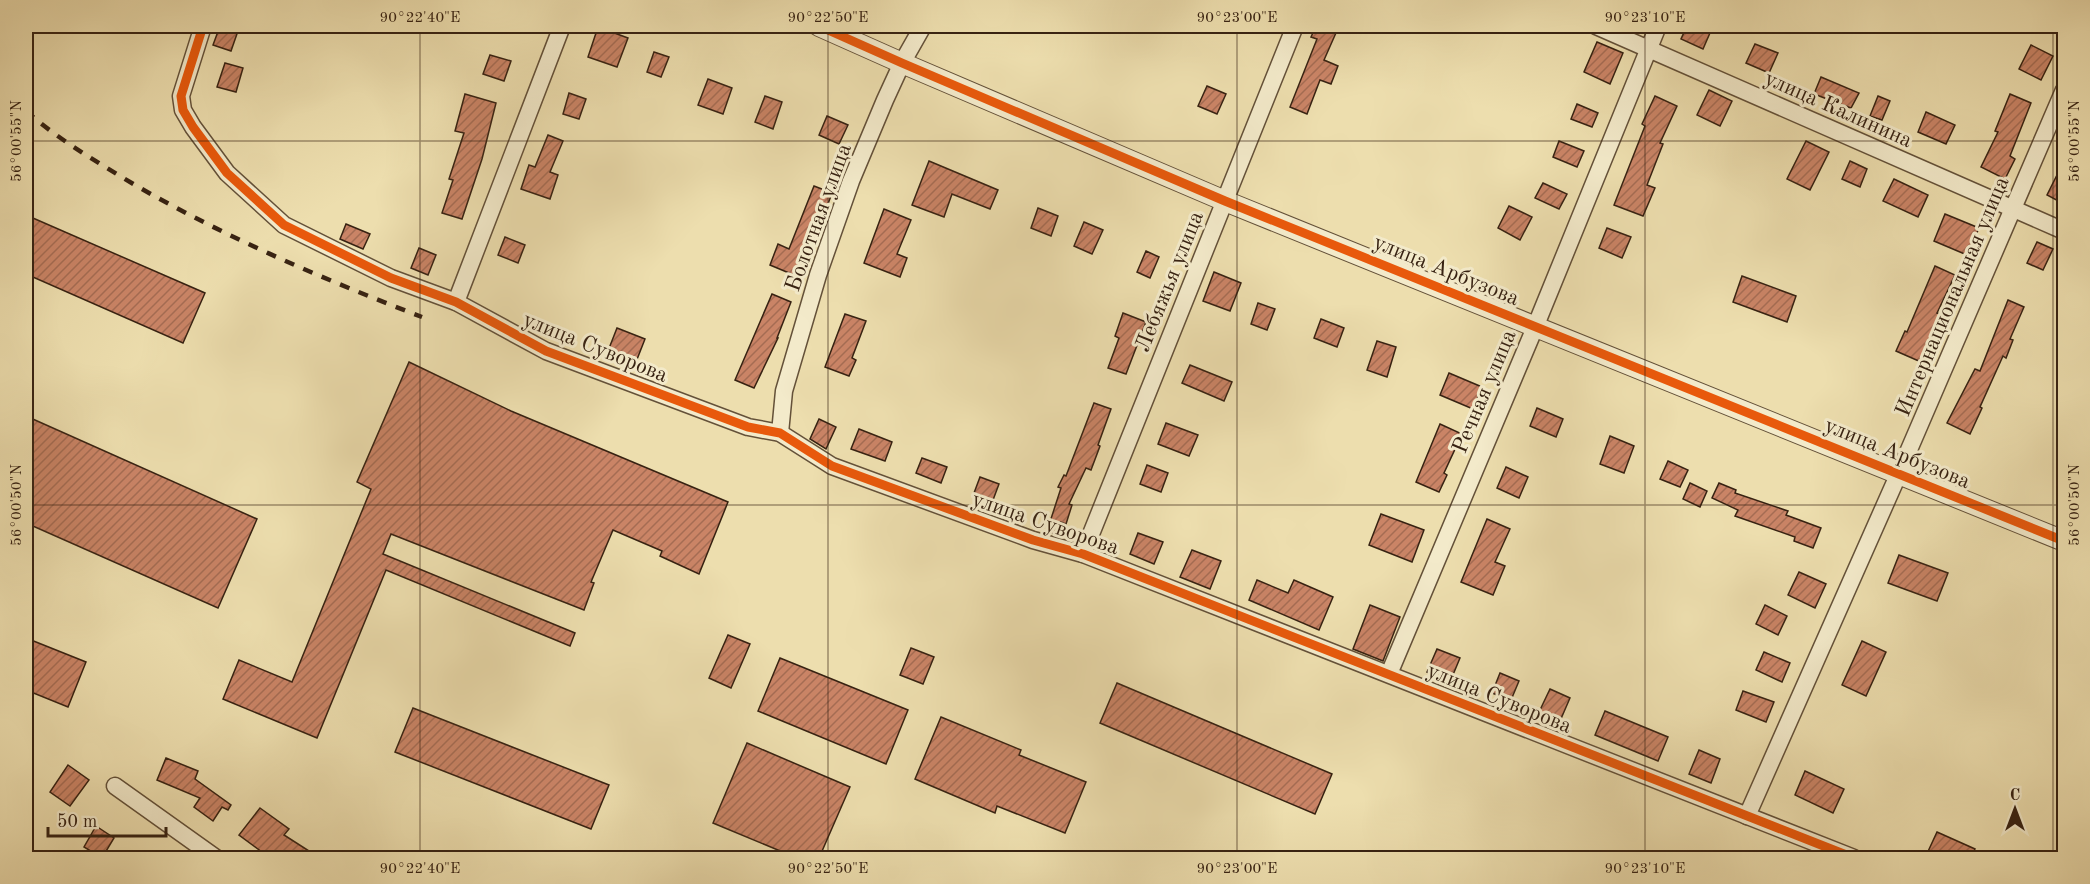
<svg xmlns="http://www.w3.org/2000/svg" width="2090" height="884" viewBox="0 0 2090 884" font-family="'Old Standard TT',serif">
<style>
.building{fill:url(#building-hatch);stroke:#372212;stroke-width:1.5}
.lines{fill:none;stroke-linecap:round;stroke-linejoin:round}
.minor-casing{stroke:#645139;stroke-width:19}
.tertiary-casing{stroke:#645139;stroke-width:22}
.minor{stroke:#f3eaca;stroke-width:16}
.tertiary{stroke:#f3eaca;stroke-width:20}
.rail{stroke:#372212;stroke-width:4.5;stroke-dasharray:10 10;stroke-linecap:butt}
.cycleway-casing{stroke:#f3eaca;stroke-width:13}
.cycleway{stroke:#e8590c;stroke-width:9}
.ticks{fill:none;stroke:#372212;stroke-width:1.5;stroke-opacity:0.45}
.labels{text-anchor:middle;stroke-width:6;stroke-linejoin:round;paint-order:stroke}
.street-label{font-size:22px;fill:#372212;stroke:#f3eaca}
.neatline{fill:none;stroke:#372212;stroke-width:2}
.ticks-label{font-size:15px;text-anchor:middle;fill:#372212}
</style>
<defs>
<pattern id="building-hatch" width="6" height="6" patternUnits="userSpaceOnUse" patternTransform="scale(1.5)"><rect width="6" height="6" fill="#ca8466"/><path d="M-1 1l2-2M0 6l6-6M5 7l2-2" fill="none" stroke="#a56c53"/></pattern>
</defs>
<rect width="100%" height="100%" fill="#eddeae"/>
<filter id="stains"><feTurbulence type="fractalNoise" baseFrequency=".00333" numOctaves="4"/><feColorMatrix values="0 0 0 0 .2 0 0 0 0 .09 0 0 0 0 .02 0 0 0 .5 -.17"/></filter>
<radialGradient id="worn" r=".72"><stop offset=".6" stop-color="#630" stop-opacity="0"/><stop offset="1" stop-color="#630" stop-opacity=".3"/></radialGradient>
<g class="building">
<path d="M220 26H232L239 28 231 51 213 45Z"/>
<path d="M1316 26H1339L1324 60 1338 66 1331 84 1320 80 1307 114 1290 107 1317 39 1311 37Z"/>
<path d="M1687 26H1713L1703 49 1681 39Z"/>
<path d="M598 27 628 38 617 67 588 57Z"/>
<path d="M1597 42 1623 53 1610 84 1584 72Z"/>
<path d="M1755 44 1778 53 1769 73 1746 63Z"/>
<path d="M2031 45 2053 56 2041 80 2019 69Z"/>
<path d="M654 52 669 57 661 77 647 72Z"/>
<path d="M490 55 511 61 504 81 483 74Z"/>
<path d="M225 63 243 68 236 92 217 87Z"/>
<path d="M1821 77 1859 93 1851 108 1814 94Z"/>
<path d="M708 79 732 88 723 114 698 105Z"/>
<path d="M1207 86 1226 94 1217 114 1198 106Z"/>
<path d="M1709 90 1732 101 1720 126 1697 115Z"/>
<path d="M569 93 586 99 579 119 563 114Z"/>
<path d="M465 94 496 103 482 159 462 219 442 213 453 180 449 179 464 133 455 131Z"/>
<path d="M2010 94 2031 103 2010 156 2015 159 2005 179 1981 167 1998 132 1995 131Z"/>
<path d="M765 96 782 102 773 129 755 122Z"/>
<path d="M1655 96 1677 106 1660 143 1663 144 1647 185 1655 188 1643 216 1614 205 1645 126 1642 124Z"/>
<path d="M1878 96 1890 101 1882 120 1870 116Z"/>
<path d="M1577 104 1598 113 1592 127 1571 119Z"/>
<path d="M1926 112 1955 125 1946 144 1918 132Z"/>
<path d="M827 116 848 125 839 144 819 135Z"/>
<path d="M548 135 563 141 550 172 558 175 550 199 521 189 529 165 535 167Z"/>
<path d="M1559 141 1584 151 1577 167 1553 157Z"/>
<path d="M1806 141 1829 152 1810 190 1787 179Z"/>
<path d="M929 161 998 190 990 209 952 194 944 217 912 205Z"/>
<path d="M1850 161 1867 169 1860 187 1842 179Z"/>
<path d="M2064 161V204L2047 195Z"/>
<path d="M1894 179 1928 195 1918 217 1883 201Z"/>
<path d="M1543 183 1567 194 1559 209 1535 198Z"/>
<path d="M814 186 832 193 801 278 770 265 778 244 789 249Z"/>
<path d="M1509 206 1532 217 1520 240 1498 228Z"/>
<path d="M1038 208 1058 216 1051 236 1031 228Z"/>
<path d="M884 209 911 220 897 254 907 258 900 277 864 263Z"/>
<path d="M1945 214 1979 228 1967 255 1934 241Z"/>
<path d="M26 215 205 293 183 343 26 274Z"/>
<path d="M1084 222 1103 230 1092 254 1074 246Z"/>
<path d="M346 224 370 234 363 249 340 239Z"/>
<path d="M1607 228 1631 237 1622 258 1599 248Z"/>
<path d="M505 237 525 245 518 263 498 255Z"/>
<path d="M2037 242 2053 249 2043 270 2027 263Z"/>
<path d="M419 248 436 255 428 275 411 268Z"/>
<path d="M1146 251 1159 257 1150 278 1137 272Z"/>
<path d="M1935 266 1955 275 1937 313 1945 316 1938 333 1935 331 1921 362 1896 351 1905 331 1907 332Z"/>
<path d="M1214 272 1241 283 1230 311 1203 301Z"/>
<path d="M1742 276 1796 296 1787 322 1733 302Z"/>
<path d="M772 294 791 302 777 338H778L754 388 735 380Z"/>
<path d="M2008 300 2024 307 2010 339 2013 340 2006 358 2003 356 1980 407 1982 408 1970 434 1947 423 1975 369 1980 371Z"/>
<path d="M1258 303 1275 309 1267 330 1251 324Z"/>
<path d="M1123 313 1146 322 1126 374 1108 368 1119 338 1115 336Z"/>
<path d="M845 314 866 321 852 358 856 360 849 376 825 367Z"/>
<path d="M1321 319 1344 328 1337 347 1314 338Z"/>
<path d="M617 328 645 339 634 367 606 356Z"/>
<path d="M1377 341 1396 347 1387 377 1367 370Z"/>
<path d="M409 362 511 411 728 502 699 574 660 556 662 551 613 530 591 582 594 583 584 610 391 534 383 554 575 633 570 646 386 570 317 738 223 699 239 660 292 682 371 489 357 482Z"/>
<path d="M1190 365 1232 382 1224 401 1182 383Z"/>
<path d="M1449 373 1482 387 1473 409 1440 395Z"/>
<path d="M1094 403 1111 409 1098 445 1100 446 1091 470 1086 468 1069 504 1072 505 1066 524 1060 522 1054 534 1047 531 1061 488 1058 487 1064 475 1066 476Z"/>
<path d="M1537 408 1563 419 1556 437 1530 426Z"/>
<path d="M26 416 257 519 218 608 26 523Z"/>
<path d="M819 419 836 427 826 449 810 439Z"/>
<path d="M1166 423 1198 435 1189 456 1158 444Z"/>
<path d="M1440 424 1462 434 1444 473 1447 475 1439 492 1416 482Z"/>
<path d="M859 429 892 442 885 461 851 449Z"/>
<path d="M1610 436 1634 446 1624 473 1600 464Z"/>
<path d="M922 458 947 467 941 483 916 473Z"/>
<path d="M1668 461 1688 470 1680 487 1660 479Z"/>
<path d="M1147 465 1168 473 1161 492 1140 484Z"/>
<path d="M1506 467 1528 477 1519 498 1497 488Z"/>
<path d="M980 477 999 484 993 500 974 493Z"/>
<path d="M1690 483 1707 491 1700 507 1683 499Z"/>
<path d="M1719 483 1736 490 1735 493 1788 511 1786 515 1821 528 1813 548 1794 541 1795 537 1735 516 1738 510 1712 498Z"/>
<path d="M1381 514 1424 530 1412 562 1369 545Z"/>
<path d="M1487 519 1510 529 1495 562 1505 566 1493 595 1461 582Z"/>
<path d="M1138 533 1163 542 1154 564 1130 554Z"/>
<path d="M1192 550 1221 561 1210 589 1180 577Z"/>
<path d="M1899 555 1948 573 1937 601 1888 583Z"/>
<path d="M1799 572 1826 584 1815 608 1788 595Z"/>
<path d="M1257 580 1288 593 1294 580 1333 597 1319 630 1249 600Z"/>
<path d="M1370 605 1400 617 1383 661 1353 649Z"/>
<path d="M1765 605 1787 616 1778 635 1756 624Z"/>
<path d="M728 635 750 644 731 688 709 678Z"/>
<path d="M26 638 86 662 68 707 26 690Z"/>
<path d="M1862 641 1886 652 1866 696 1842 685Z"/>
<path d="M911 648 934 657 923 684 900 675Z"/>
<path d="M1437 649 1460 658 1450 682 1427 672Z"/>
<path d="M1764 652 1790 663 1782 682 1756 670Z"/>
<path d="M780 658 908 710 886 764 758 711Z"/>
<path d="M1500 673 1519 681 1511 700 1492 693Z"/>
<path d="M1117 683 1332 774 1315 814 1100 723Z"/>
<path d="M1550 689 1570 698 1560 721 1539 712Z"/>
<path d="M1743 691 1774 702 1766 722 1736 710Z"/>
<path d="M413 708 609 785 591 829 395 752Z"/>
<path d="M1605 711 1668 737 1658 761 1595 735Z"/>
<path d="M941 717 1021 750 1019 755 1086 782 1065 833 997 806 995 813 915 779Z"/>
<path d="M747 743 850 787 819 858H797L713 823Z"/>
<path d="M1699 750 1720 759 1711 783 1689 774Z"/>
<path d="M166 758 198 771 195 779 231 805 228 810 222 807 213 821 194 807 200 798 157 780Z"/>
<path d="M68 765 89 780 70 806 50 792Z"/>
<path d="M1805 771 1844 789 1833 813 1795 795Z"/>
<path d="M260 808 289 829 284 835 320 858H270L239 835Z"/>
<path d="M96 826 114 838 102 858 84 847Z"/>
<path d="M1937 832 1975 849 1971 858H1925Z"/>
</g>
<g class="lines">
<defs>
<g id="minor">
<path d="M203 26 181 96 183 110 193 127 227 173 284 225 391 278 456 302 546 351 748 427 780 433 832 466 1033 540 1083 554 1854 858"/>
<path d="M1596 26 2064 231"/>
<path d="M456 302 562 26"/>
<path d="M780 433 784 391 818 275 851 181 885 100 902 63 923 26"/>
<path d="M1083 554 1295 26"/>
<path d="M1389 674 1536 325 1658 26"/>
<path d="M115 786 216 858"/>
<path d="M1747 816 1899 473 2064 90"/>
</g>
<path id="tertiary" d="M819 26 902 63 1225 201 2064 541"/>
</defs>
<use href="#minor" class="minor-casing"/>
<use href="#tertiary" class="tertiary-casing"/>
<use href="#minor" class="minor"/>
<use href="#tertiary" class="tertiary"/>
<path class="rail" d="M26 111C59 140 97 162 135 185 227 238 323 279 422 317"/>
<defs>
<g id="cycleway">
<path d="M203 26 181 96 183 110 193 127 227 173 284 225 391 278 456 302 546 351 748 427 780 433 832 466 1033 540 1083 554 1854 858"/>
<path d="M819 26 902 63 1225 201 2064 541"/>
</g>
</defs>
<use href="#cycleway" class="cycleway-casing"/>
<use href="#cycleway" class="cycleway"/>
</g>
<path class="ticks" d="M420 26V858M828 26V858M1237 26V858M1645 26V858M2053 26V858M26 141H2064M26 505H2064"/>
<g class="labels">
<g class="street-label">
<text transform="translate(1839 108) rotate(24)" y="8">улица Калинина</text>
<text transform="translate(817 217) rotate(-70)" y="8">Болотная улица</text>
<text transform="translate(1447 269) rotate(22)" y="8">улица Арбузова</text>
<text transform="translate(1168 281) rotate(-68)" y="8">Лебяжья улица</text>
<text transform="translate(1951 296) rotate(-67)" y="8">Интернациональная улица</text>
<text transform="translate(596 346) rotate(22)" y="8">улица Суворова</text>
<text transform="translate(1483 391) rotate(-67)" y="8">Речная улица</text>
<text transform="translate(1898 452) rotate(22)" y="8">улица Арбузова</text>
<text transform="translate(1046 522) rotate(19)" y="8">улица Суворова</text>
<text transform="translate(1500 697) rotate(22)" y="8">улица Суворова</text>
</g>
</g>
<rect width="2090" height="884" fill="none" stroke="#eddeae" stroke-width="66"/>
<g transform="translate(2015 809)" stroke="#f3eaca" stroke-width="4.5" paint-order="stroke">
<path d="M0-4.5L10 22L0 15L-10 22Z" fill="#372212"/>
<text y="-9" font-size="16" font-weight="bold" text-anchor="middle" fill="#372212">С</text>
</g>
<path d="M48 827v9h118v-9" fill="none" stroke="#372212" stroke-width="3"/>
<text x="57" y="827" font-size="18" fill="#372212" stroke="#f3eaca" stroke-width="4.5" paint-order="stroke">50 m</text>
<rect x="33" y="33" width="2024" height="818" class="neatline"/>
<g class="ticks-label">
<text x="420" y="22">90°22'40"E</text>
<text x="828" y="22">90°22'50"E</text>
<text x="1237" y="22">90°23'00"E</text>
<text x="1645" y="22">90°23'10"E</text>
<text transform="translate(16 141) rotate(-90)" y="5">56°00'55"N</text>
<text transform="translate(2074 141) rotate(-90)" y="5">56°00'55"N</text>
<text transform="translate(16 505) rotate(-90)" y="5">56°00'50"N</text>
<text transform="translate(2074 505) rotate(-90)" y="5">56°00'50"N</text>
<text x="420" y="873">90°22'40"E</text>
<text x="828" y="873">90°22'50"E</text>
<text x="1237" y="873">90°23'00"E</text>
<text x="1645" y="873">90°23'10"E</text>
</g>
<rect width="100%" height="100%" filter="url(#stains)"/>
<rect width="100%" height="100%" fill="url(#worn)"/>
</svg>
